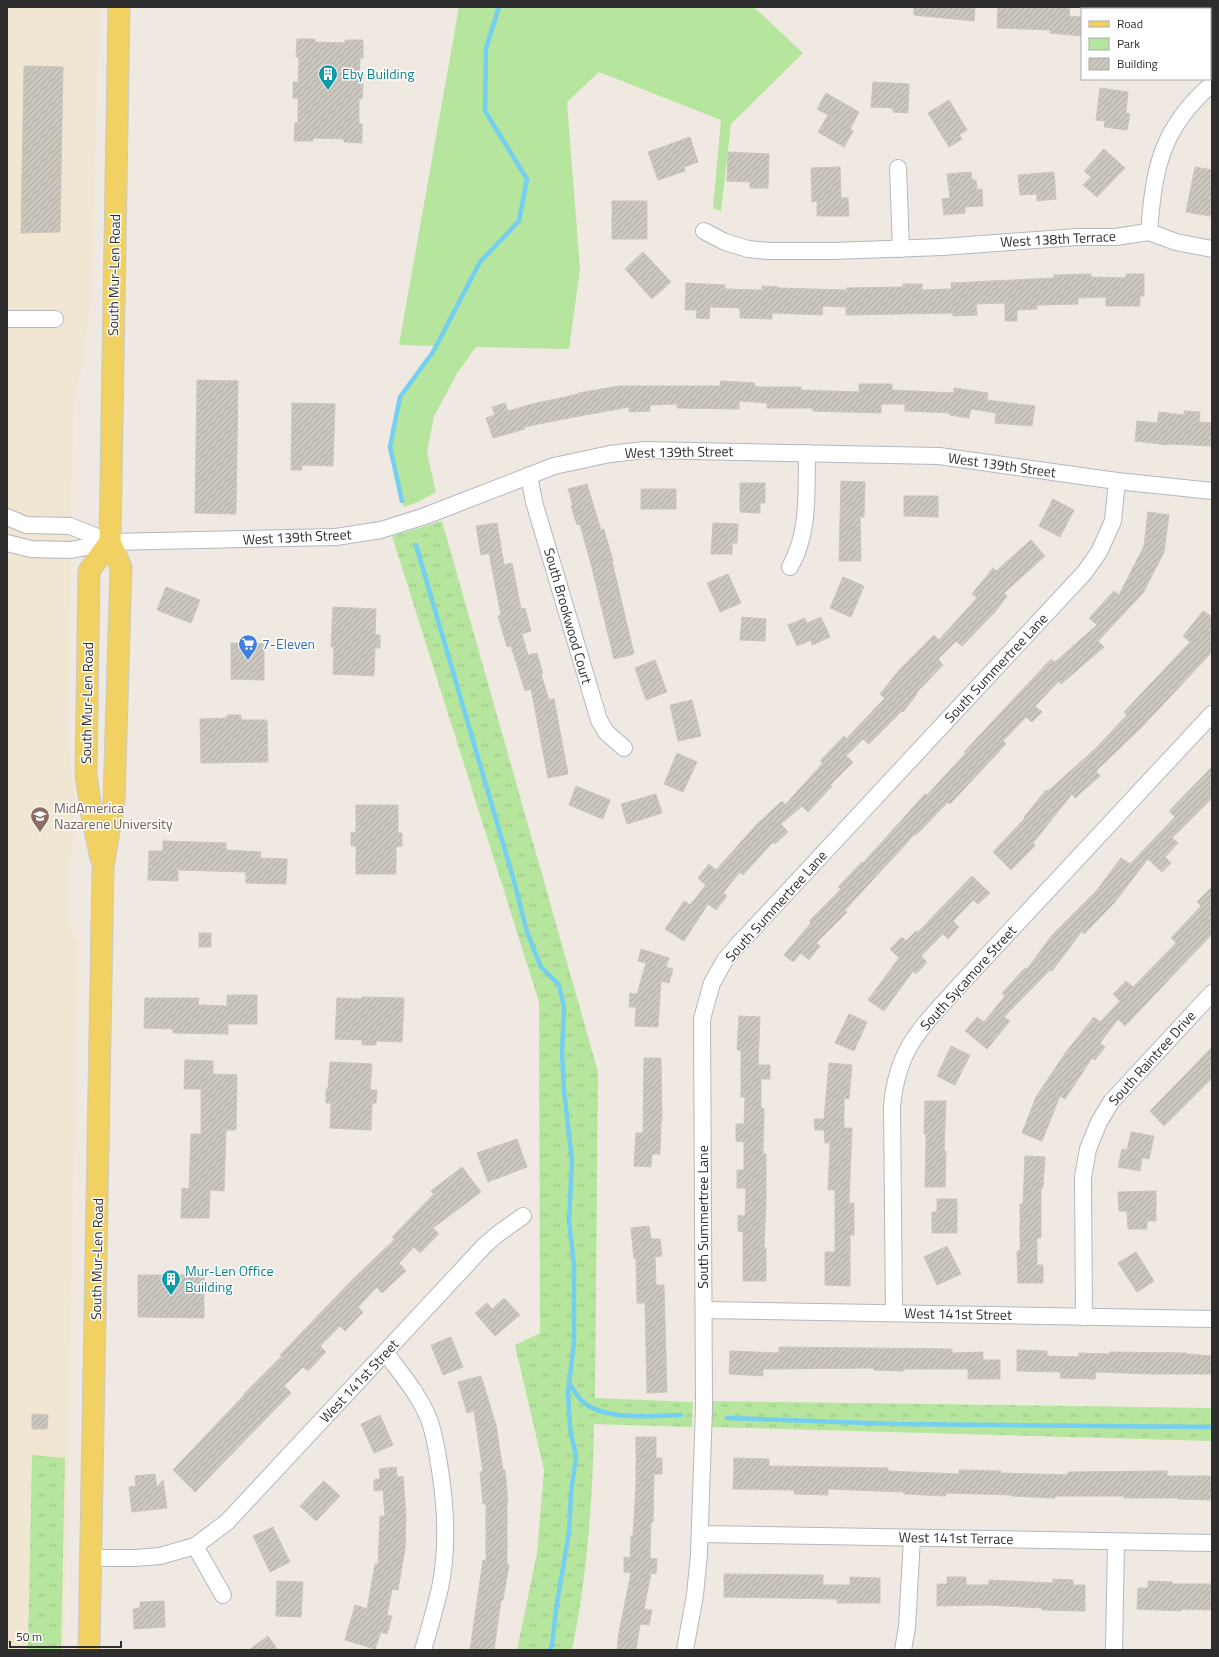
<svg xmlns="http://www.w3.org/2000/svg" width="1219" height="1657" viewBox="0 0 1219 1657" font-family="'Titillium Web',sans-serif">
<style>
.education{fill:#f0e6d1}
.grass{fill:url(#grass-tufts)}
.park{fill:#b6e59e}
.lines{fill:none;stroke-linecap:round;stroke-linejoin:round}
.stream{stroke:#75cff0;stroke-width:4.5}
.building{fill:url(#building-hatch);stroke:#cbc5ba}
.minor-casing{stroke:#b4b7c1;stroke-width:18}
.major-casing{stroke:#c9c9c9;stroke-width:23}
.minor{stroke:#fff;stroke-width:16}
.major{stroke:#f2d163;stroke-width:21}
.labels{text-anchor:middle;stroke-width:3;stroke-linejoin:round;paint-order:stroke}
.culture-label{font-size:14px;fill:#0d838f;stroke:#fff;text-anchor:start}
.street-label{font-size:14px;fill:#2e2e2e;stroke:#fff}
.shop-label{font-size:14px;fill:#366cbe;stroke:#fff;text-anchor:start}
.education-label{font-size:14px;fill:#785e54;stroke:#fff;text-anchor:start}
</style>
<defs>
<pattern id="grass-tufts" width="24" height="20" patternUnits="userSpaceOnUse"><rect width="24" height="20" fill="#b6e59e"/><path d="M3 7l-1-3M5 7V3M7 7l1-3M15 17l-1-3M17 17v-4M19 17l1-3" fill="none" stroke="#9dc588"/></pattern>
<pattern id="building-hatch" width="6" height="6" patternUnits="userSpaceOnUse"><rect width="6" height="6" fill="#cbc7bf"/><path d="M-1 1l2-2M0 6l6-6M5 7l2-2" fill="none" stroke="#afaba4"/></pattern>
</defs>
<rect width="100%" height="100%" fill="#efe9e1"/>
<path class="education" d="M7 7H99L92 287 82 367 74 397 70 526 71 550 68 730 74 797 72 850 66 875V915L69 926 78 943 64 1650H7Z"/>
<g class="grass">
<path d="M442 521 598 1072 595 1398 693 1402 692 1427 594 1424C593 1499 587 1577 572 1650H517L537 1553 544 1470 515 1345 540 1333 539 1002 392 536Z"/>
<path d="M712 1401 1212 1408V1441L711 1427Z"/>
<path d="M32 1455 65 1458 61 1650H28Z"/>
</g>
<path class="park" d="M459 7H754L803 53 731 124 721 211 713 208 721 120 599 72 567 102 580 269 569 349 476 347 458 372 434 416 427 452 436 492 418 502 404 507 390 447 400 397 437 346 399 345Z"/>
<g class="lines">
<g class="stream">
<path d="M402 501 390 447 400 397 433 352 480 262 519 221 527 179 485 111 486 48 499 7"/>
<path d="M416 545 514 881 527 932 541 967 559 985 564 1007 562 1054 564 1090 572 1161 569 1221 574 1265V1343L568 1392 570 1428 576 1457 571 1493 569 1532 556 1609 552 1646 549 1650"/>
<path d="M569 1383C573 1389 577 1396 582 1401 603 1421 654 1416 681 1415"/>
<path d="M727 1418 897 1424 1212 1427"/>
</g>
</g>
<g class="building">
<path d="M914 7H975L974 21 914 15Z"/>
<path d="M998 7H1070L1069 16 1082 17V36L1050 33V30L997 28Z"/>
<path d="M297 39H315V42L345 43V40H363V58H360L359 84H363L362 99H359V124H362V143L344 142V139L313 138V141H294L295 123H298V98H293V82H298L299 57H296Z"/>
<path d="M24 66 63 67 60 232 21 233Z"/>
<path d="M873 82 909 84 908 113 893 112V108L871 107Z"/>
<path d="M1100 88 1128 92 1126 113 1130 114 1127 130 1104 127 1105 121 1096 120Z"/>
<path d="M826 93 859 112 850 129 853 131 844 147 818 132 828 115 817 109Z"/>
<path d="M949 100 967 130 959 135 962 139 949 147 928 113Z"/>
<path d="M690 137 698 162 684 167 685 171 658 180 648 152Z"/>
<path d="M1104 149 1125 168 1097 197 1083 185 1091 177 1084 171Z"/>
<path d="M728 152 769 154 768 188H750V182L727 181Z"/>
<path d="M840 167 841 198H848L849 216H817V201L812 202 811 168Z"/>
<path d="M1195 167 1212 170V203L1210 216 1186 212Z"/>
<path d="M971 172 972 180H976L977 190 982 189 983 206 965 207V213L944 215 942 199 950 198 947 174Z"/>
<path d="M1054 172 1056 199 1037 201V194L1020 195 1018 175Z"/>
<rect x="612" y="201" width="35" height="38"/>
<path d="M643 252 671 282 652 299 625 269Z"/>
<path d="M1091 274V277L1126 278V274H1144V296H1140V306H1106V297L1078 298V304L1037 305V309L1017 310V321H1005V303L976 304 977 315 953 316V313L846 315V307L823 306 822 315 772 313V319L740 318V308L710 307 709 319 696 318 697 310H685L686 283 725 285V289L762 290V286L779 287V288L846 290V288L903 287V284H922V290L952 289 951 283 1054 278V275Z"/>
<path d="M197 380 238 381 236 514 195 513Z"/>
<path d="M721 381 755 383V387H801V390L859 392V384H892V390L954 393V388L988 393 987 400 1035 406 1032 426 995 423 996 413 971 409 969 418 950 415V413L905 411V404H881V413L813 411V408H767V403L739 401V409L677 408V404L650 405V411L629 412V407L569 418 524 427 525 429 493 438 486 418 495 415 492 407 505 403 508 411 532 404 579 394 578 393 619 386H720Z"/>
<path d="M292 403 335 404 333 466 302 465V470H291Z"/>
<path d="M1184 411 1200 412 1199 422 1212 423V446L1168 444V445L1135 441 1137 421 1157 423 1159 412 1184 415Z"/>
<path d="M841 481 865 482 864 517H860L861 561H839Z"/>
<path d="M740 483H765V503H760V513L740 512Z"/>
<path d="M587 484 601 530 604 529 613 561H612L634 654 614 659 592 568 580 524 577 525 571 506 573 505 568 489Z"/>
<rect x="641" y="489" width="35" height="20"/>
<path d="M904 496H938V517L904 516Z"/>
<path d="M1053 499 1074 510 1060 537 1039 526Z"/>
<path d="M1148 512 1169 515 1164 552 1143 593 1098 641 1104 647 1061 684 1059 681 1035 706 1042 712 1032 722 1026 717 1003 741 1006 744 950 804 948 802 916 835 915 834 845 910 847 912 816 943 820 946 809 960 801 953 793 962 784 955 811 923 809 921 841 889 838 887 862 862 863 863 925 794 927 795 966 753 964 752 1051 659 1055 662 1097 625 1089 618 1114 591 1119 595 1144 546Z"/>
<path d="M497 523 504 565 512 563 521 609 525 608 531 631 522 634 528 655 537 653 543 674H541L549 700 554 699 568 774 548 778 531 689 525 691 511 646 507 647 498 616 501 615 489 553 481 555 476 526Z"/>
<path d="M713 523 738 524 737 543H732V554H711Z"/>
<path d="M1031 540 1045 556 1004 593 1007 596 995 612 962 646 956 641 938 659 943 665 916 693 917 694 903 712 902 711 869 744 863 739 846 756 853 762 830 785 832 786 808 812 802 806 781 824 788 832 775 844 773 842 743 875 740 872 723 893 727 896 716 910 708 904 684 941 665 929 684 901 690 905 706 885 698 878 709 864 716 870 757 824 782 801 785 805 823 763 820 761 844 736 846 739 885 698 880 694 900 669 934 635 939 640 977 598 972 594 993 568 996 571Z"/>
<path d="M728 574 741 603 720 612 707 583Z"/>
<path d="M843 577 864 586 851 617 830 608Z"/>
<path d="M166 587 200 600 191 623 157 610Z"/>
<path d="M333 607 376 609 375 635H380V648H375L374 676 333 674 334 647H331Z"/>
<path d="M1203 611 1212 617V652L1141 728 1096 771 1100 776 1075 798 1072 794 1033 843 1035 846 1011 870 993 852 1025 818 1024 817 1046 790 1048 791 1096 748 1127 715 1124 712 1190 642 1183 636Z"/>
<path d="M742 617 766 619 765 641 740 640Z"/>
<path d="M821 617 830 637 812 645 811 640 797 646 788 625 805 618 807 623Z"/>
<path d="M231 643 264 644V680L231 679Z"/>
<path d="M655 660 667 692 646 700 635 668Z"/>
<path d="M692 700 701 736 678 741 670 705Z"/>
<path d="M227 715H241V720H267L268 762 201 763 200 719 227 718Z"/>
<path d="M677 753 697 762 683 792 664 784Z"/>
<path d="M1212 767V798L1172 838 1178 843 1165 857 1171 863 1162 872 1148 859 1114 903 1084 934 1082 931 1052 971 1050 970 1004 1017 1010 1021 987 1049 965 1031 977 1017 984 1022 1005 996 1002 993 1025 968 1027 969 1052 935 1097 890 1121 858 1130 864 1175 817 1169 811Z"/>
<path d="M576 786 610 800 603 819 569 805Z"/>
<path d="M656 794 662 813 627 824 621 804Z"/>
<path d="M356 805H398V833H402V846L396 847V874H356V846H351V832L356 833Z"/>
<path d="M163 841 226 843V850L261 852 260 858 287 859 286 884 246 883V872L178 870V881L148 880 149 851H163Z"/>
<path d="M972 876 990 893 978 904 973 900 953 921 959 927 948 939 943 934 921 956 927 962 916 974 913 971 884 1011 868 1000 899 958 890 949 902 937 906 941 916 931 918 932Z"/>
<path d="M1212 887V934L1125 1026 1118 1019 1100 1043 1105 1047 1095 1060 1092 1058 1065 1099 1060 1096 1042 1141 1022 1133 1036 1097 1066 1052 1094 1017 1100 1022 1120 1001 1113 994 1126 981 1133 987 1176 943 1171 938 1201 906 1197 902Z"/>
<rect x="199" y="933" width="12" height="14"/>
<path d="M641 949 669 958 666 967 673 969 669 983 661 981 658 1027 635 1026 636 1007H629L630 993 637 994 646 963 638 961Z"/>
<path d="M227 995H257V1024H228V1034L173 1033V1029L144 1028 145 998H199L198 1005 227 1006Z"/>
<path d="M362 997 404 998 402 1042 376 1041V1045H362V1040L335 1039 337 998 362 999Z"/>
<path d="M849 1014 867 1022 854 1051 835 1043Z"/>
<path d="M739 1016 760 1017 758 1065H770V1079H761V1108L764 1109 763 1154H766V1203L764 1248H766V1281H743V1232L738 1231V1215L745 1216 746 1188H737V1170H744V1142L736 1141V1124H744L745 1097H741V1050H737Z"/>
<path d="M951 1046 970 1055 955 1085 937 1076Z"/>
<path d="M1212 1047V1078L1164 1126 1150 1111Z"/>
<path d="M644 1058H661L662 1121H661L660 1154H652L651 1167 634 1166 636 1133H643Z"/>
<path d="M185 1060 213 1061V1074L237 1075 236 1130H226L224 1191 210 1190 209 1218H181L182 1188 189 1189 191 1134H201V1089H184Z"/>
<path d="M330 1062 372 1064 370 1090H377L376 1103H372L371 1130 330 1128 331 1103H326V1089H328Z"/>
<path d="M829 1063 852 1065 849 1099 844 1098V1128H852L849 1203H854V1235H850V1286L825 1285V1252H835V1190H828L830 1143H825L824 1130H815L814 1119H824Z"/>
<path d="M925 1101H946L944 1151H946L945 1187H925L926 1134H924Z"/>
<path d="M1131 1132 1154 1136 1149 1159 1142 1158 1140 1171 1118 1167 1122 1149 1127 1150Z"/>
<path d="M517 1139 527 1167 488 1182 477 1153Z"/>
<path d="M1025 1156 1045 1157 1043 1188H1041V1238H1037V1265H1043V1283H1018L1017 1251H1020V1204H1023Z"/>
<path d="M462 1167 481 1192 433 1228 439 1234 420 1253 414 1247 399 1263 406 1271 382 1293 377 1287 358 1307 363 1312 345 1331 340 1326 320 1346 326 1352 308 1371 303 1367 284 1386 291 1393 195 1492 173 1470 245 1394H244L282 1356 280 1355 353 1279 395 1239 392 1237 434 1194 431 1191Z"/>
<path d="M1156 1191V1221H1147V1229H1128L1127 1211H1119L1118 1192Z"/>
<path d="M937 1199H957V1233H932V1212H937Z"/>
<path d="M649 1226 651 1239H660L662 1256 655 1257 656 1285H664L667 1392 647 1393 645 1303H637L636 1258 634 1259 631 1228Z"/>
<path d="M947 1246 961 1274 937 1285 924 1257Z"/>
<path d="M1136 1252 1154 1281 1137 1292 1118 1263Z"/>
<path d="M138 1275H204V1318L138 1317Z"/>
<path d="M504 1298 520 1315 495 1336 475 1313 487 1303 492 1309Z"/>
<path d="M451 1337 463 1367 443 1375 431 1345Z"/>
<path d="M779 1347 952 1349V1353L983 1352V1360H1000V1379H968V1369H904V1371L874 1370V1368L763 1369V1376L729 1374 730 1351 779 1353Z"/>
<path d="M1017 1350 1047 1351V1356L1079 1357V1353L1109 1354V1352L1187 1353V1354L1212 1356V1374H1154L1096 1372 1095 1379 1060 1378 1061 1372 1017 1371Z"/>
<path d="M481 1376 496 1425 503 1470H505L508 1502H507V1564L509 1565 503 1600H501L494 1650H470L483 1560 486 1561V1504H483L480 1472H483L474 1411 467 1413 458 1382Z"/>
<path d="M32 1414 48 1415 47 1429H32Z"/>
<path d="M380 1415 393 1445 374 1453 361 1424Z"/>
<path d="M636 1437H656V1458H662V1474H654L653 1522H651L650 1558 657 1559 656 1574 651 1573 644 1609 652 1610 649 1625 640 1624 636 1650H617L619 1632 631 1573 624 1572V1557L630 1558 631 1536H633L636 1484Z"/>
<path d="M734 1458 769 1459V1466L888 1468V1471L959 1474V1470L1001 1471V1473L1068 1475V1472L1167 1471V1476H1212V1500L1178 1499V1498H1124V1496H1055V1498L1012 1496V1495L946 1493V1496L904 1494V1492L828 1489V1495L794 1494V1490L733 1489Z"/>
<path d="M396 1467 397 1477 403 1476 406 1517 405 1549 398 1590 392 1589 387 1615 392 1616 387 1634 381 1632 375 1649 345 1640 355 1605 367 1609 375 1564 378 1565 380 1516H385L383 1490 374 1491V1480L380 1479 379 1469Z"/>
<path d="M155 1474 157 1487 163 1480 167 1508 132 1512 129 1487 136 1486 135 1476Z"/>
<path d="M324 1481 340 1496 316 1521 300 1506Z"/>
<path d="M273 1527 290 1562 270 1572 253 1536Z"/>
<path d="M724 1574 823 1575V1585H850V1577L880 1578V1603H837V1599L724 1597Z"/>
<path d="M947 1577H966V1585H989V1580L1053 1583V1579L1073 1580V1585H1085V1611L1042 1610V1608L988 1605 937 1606V1584H947Z"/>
<path d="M277 1581 303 1582 301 1617 276 1616Z"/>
<path d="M1148 1581 1172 1582V1584H1212V1610L1181 1609V1611L1137 1609 1138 1588H1148Z"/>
<path d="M164 1601 165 1627 134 1629 133 1609 140 1608V1602Z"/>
<path d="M268 1636 278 1650H249Z"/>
</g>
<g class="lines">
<defs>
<g id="minor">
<path d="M898 168 901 249"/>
<path d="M704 231 725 242 748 249 768 251H833L942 247 1077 237H1115L1149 232 1176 242 1212 249"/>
<path d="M1149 232C1154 168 1161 128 1212 84"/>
<path d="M7 319H55"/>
<path d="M529 475 534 502 599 720 606 732 624 748"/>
<path d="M7 517 26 525 70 526 110 542"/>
<path d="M7 543 31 549 71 550 110 542 336 537 381 530 425 516 554 466 610 454 645 450 939 456 1117 481 1212 491"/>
<path d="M790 567C810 532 806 492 807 453"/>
<path d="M704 1310 1212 1319"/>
<path d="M894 1313 892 1106C897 1050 920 1029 955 990L1212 714"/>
<path d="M1084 1317 1083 1177 1088 1149 1099 1122 1111 1102 1212 993"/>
<path d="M386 1353C401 1374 418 1393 428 1417 435 1434 437 1452 440 1470 446 1509 448 1550 440 1588 435 1609 429 1630 423 1650"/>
<path d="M700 1534 1212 1543"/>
<path d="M195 1546 223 1595"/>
<path d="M91 1558H135L160 1556 195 1546 227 1522 485 1245 499 1233 523 1216"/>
<path d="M685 1650 695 1595 699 1554 704 1407 702 1019 712 983 725 960 737 946 1085 572 1099 552 1113 521 1117 481"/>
<path d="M903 1650 907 1627 912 1538"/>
<path d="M1114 1650 1116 1542"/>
</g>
<g id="major">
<path d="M101 858 92 816 86 775 89 571 110 542"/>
<path d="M89 1650 103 868 114 801 121 567 110 542 119 7"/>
</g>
</defs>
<use href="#minor" class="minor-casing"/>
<use href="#major" class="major-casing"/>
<use href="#minor" class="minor"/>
<use href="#major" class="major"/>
</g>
<defs>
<symbol id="building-pin" viewBox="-11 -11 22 30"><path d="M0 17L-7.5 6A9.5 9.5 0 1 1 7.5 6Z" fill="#0f9aa8" stroke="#fff"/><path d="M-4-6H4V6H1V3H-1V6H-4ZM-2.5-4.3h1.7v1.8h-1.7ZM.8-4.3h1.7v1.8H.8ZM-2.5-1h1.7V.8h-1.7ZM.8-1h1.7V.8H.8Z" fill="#fff"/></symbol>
<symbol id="supermarket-pin" viewBox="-11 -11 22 30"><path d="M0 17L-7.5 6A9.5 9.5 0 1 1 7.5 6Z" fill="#3f7fe0" stroke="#fff"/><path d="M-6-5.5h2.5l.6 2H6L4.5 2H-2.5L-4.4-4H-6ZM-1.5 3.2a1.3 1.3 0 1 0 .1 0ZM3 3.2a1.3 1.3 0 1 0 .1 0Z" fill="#fff"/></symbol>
<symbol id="university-pin" viewBox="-11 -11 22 30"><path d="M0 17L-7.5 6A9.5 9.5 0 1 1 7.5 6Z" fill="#8d6e63" stroke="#fff"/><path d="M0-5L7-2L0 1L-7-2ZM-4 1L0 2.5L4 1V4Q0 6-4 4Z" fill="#fff"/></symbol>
</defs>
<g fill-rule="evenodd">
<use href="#building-pin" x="317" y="63" width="22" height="30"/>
<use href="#supermarket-pin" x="237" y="633" width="22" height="30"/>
<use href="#university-pin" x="29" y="805" width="22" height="30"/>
<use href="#building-pin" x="160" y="1268" width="22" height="30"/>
</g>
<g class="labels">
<g class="culture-label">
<text x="342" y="79">Eby Building</text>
<text x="185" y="1276">Mur-Len Office<tspan x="185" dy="16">Building</tspan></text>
</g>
<g class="street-label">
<text transform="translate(1058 239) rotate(-3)" y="5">West 138th Terrace</text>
<text transform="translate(114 275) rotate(-89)" y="5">South Mur-Len Road</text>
<text transform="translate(679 452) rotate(-1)" y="5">West 139th Street</text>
<text transform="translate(1002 465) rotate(8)" y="5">West 139th Street</text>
<text transform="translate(297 537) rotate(-3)" y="5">West 139th Street</text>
<text transform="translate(568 616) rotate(74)" y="5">South Brookwood Court</text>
<text transform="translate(996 668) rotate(-47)" y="5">South Summertree Lane</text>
<text transform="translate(87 703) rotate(-89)" y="5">South Mur-Len Road</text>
<text transform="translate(776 906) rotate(-48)" y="5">South Summertree Lane</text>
<text transform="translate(968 978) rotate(-48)" y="5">South Sycamore Street</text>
<text transform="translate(1152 1058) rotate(-48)" y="5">South Raintree Drive</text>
<text transform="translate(703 1217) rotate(-90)" y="5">South Summertree Lane</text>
<text transform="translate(97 1259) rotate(-89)" y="5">South Mur-Len Road</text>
<text transform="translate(958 1314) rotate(1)" y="5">West 141st Street</text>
<text transform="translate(359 1381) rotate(-47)" y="5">West 141st Street</text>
<text transform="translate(956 1538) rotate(1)" y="5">West 141st Terrace</text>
</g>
<g class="shop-label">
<text x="262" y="649">7-Eleven</text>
</g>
<g class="education-label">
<text x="54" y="813">MidAmerica<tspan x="54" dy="16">Nazarene University</tspan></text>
</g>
</g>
<rect width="1219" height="1657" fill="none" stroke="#2e2e2e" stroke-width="16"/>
<rect x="1081" y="8" width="130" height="72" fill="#ffffff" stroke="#ababab"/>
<rect x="1089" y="21" width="20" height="6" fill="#f2d163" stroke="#ababab"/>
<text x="1117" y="28" font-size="12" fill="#2e2e2e">Road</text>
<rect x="1089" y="38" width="20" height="12" fill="#b6e59e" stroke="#ababab"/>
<text x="1117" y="48" font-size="12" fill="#2e2e2e">Park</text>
<rect x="1089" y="58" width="20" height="12" fill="url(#building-hatch)" stroke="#ababab"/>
<text x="1117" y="68" font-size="12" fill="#2e2e2e">Building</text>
<path d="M10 1641v6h111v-6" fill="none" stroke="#2e2e2e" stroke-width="2"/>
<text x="16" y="1641" font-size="12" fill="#2e2e2e" stroke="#ffffff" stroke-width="3" paint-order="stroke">50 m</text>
</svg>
